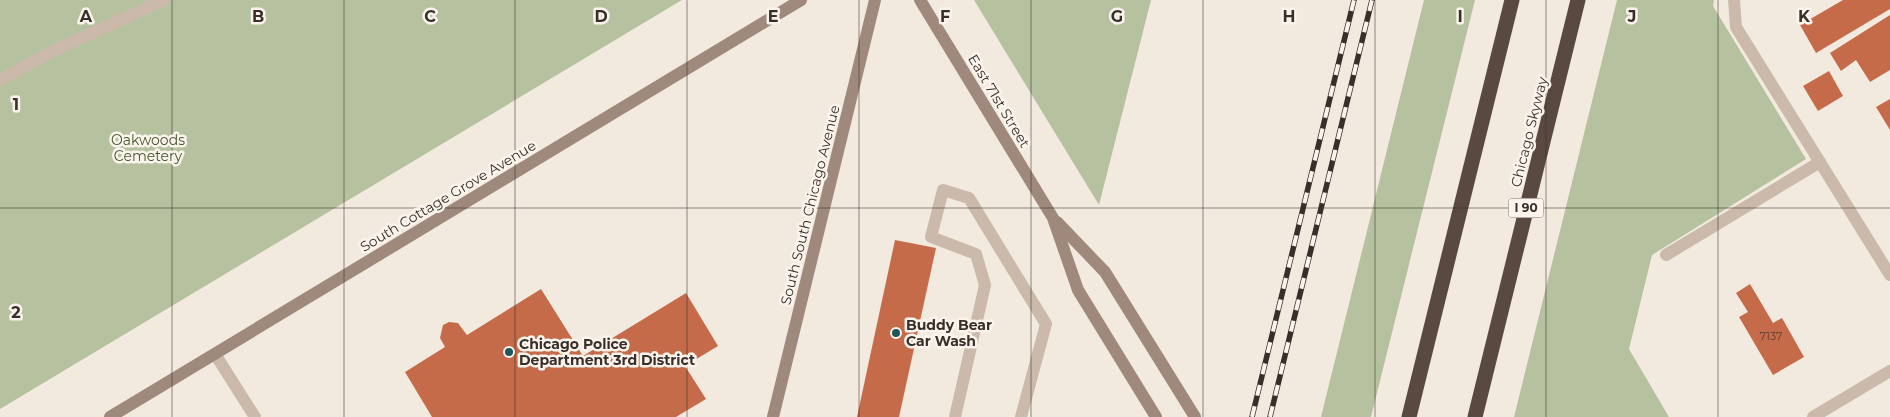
<svg xmlns="http://www.w3.org/2000/svg" width="1890" height="417" viewBox="0 0 1890 417" font-family="Montserrat,sans-serif">
<style>
.green{fill:#b6c29f}
.building{fill:#c66b4a}
.lines{fill:none;stroke-linecap:round;stroke-linejoin:round}
.lane{stroke:#cbbaab;stroke-width:12}
.street{stroke:#cbbaab;stroke-width:12}
.secondary{stroke:#9f897c;stroke-width:12}
.highway{stroke:#5a4941;stroke-width:15}
.rail-casing{stroke:#392f2a;stroke-width:5.5}
.rail{stroke:#faf4ec;stroke-width:4;stroke-dasharray:11;stroke-linecap:butt}
.grid{fill:none;stroke:#392f2a;stroke-width:1;stroke-opacity:0.55}
.poi-dot{fill:#1f565b;stroke:#faf4ec;stroke-width:2}
.labels{text-anchor:middle;stroke-width:5;stroke-linejoin:round;paint-order:stroke}
.number-label{font-size:11px;fill:#5c3e32}
.shield{fill:#faf4ec;stroke:#736a64;stroke-width:1}
.shield-label{font-size:12px;font-weight:bold;fill:#392f2a}
.street-label{font-size:14px;fill:#392f2a;stroke:#faf4ec}
.park-label{font-size:14px;fill:#47572e;stroke:#faf4ec}
.poi-label{font-size:14px;font-weight:bold;fill:#392f2a;stroke:#faf4ec;text-anchor:start}
.grid-label{font-size:16px;text-anchor:middle;font-weight:bold;fill:#392f2a;stroke:#faf4ec;stroke-width:5;stroke-linejoin:round;paint-order:stroke}
</style>
<rect width="100%" height="100%" fill="#f3eadf"/>
<g class="green">
<path d="M0 0H682L0 409Z"/>
<path d="M974 0H1151L1099 205Z"/>
<path d="M1424 0H1475L1371 417H1321Z"/>
<path d="M1617 0H1714L1713 6 1806 159 1652 255 1629 349 1669 417H1514Z"/>
</g>
<g class="building">
<path d="M1843 0H1890V9L1816 53 1800 25Z"/>
<path d="M1890 15V70L1870 82 1856 60 1841 71 1830 53Z"/>
<path d="M1829 71 1843 96 1818 111 1803 86Z"/>
<path d="M1890 99V130L1876 107Z"/>
<path d="M895 240 936 248 899 417H857Z"/>
<path d="M1750 284 1773 323 1782 318 1804 357 1773 375 1739 317 1748 312 1736 293Z"/>
<path d="M541 289 583 356 686 293 718 346 685 366 706 399 676 417H432L405 372 445 347 440 338 443 325 449 322 458 323 467 335Z"/>
</g>
<g class="lines">
<g class="lane">
<path d="M1734 0 1736 27 1890 275"/>
<path d="M0 80 53 51 164 0"/>
<path d="M1666 255 1820 162"/>
<path d="M215 354 255 417"/>
<path d="M955 417 985 285 976 254 931 237 943 190 969 198 1046 324 1021 417"/>
</g>
<path class="street" d="M1813 417 1890 371"/>
<g class="secondary">
<path d="M920 0 1053 218 1078 290 1156 417"/>
<path d="M1057 222 1105 272 1195 417"/>
<path d="M110 417 801 0"/>
<path d="M773 417 875 0"/>
</g>
<g class="highway">
<path d="M1409 417 1512 0"/>
<path d="M1475 417 1578 0"/>
</g>
<defs>
<g id="rail">
<path d="M1252 417 1354 0"/>
<path d="M1270 417 1372 0"/>
</g>
</defs>
<use href="#rail" class="rail-casing"/>
<use href="#rail" class="rail"/>
</g>
<path class="grid" d="M172 0V417M344 0V417M515 0V417M687 0V417M859 0V417M1031 0V417M1203 0V417M1375 0V417M1546 0V417M1718 0V417M0 208H1890"/>
<g class="poi-dot">
<circle cx="896" cy="333" r="5"/>
<circle cx="509" cy="352" r="5"/>
</g>
<g class="labels">
<g class="number-label">
<text x="1771" y="340">7137</text>
</g>
<rect class="shield" x="1508.5" y="198.5" width="35" height="19" rx="4"/>
<g class="shield-label">
<text x="1526" y="212">I 90</text>
</g>
<g class="street-label">
<text transform="translate(999 101) rotate(59)" y="5">East 71st Street</text>
<text transform="translate(1529 132) rotate(-76)" y="5">Chicago Skyway</text>
<text transform="translate(448 196) rotate(-31)" y="5">South Cottage Grove Avenue</text>
<text transform="translate(810 205) rotate(-76)" y="5">South South Chicago Avenue</text>
</g>
<g class="park-label">
<text x="148" y="145">Oakwoods<tspan x="148" dy="16">Cemetery</tspan></text>
</g>
<g class="poi-label">
<text x="906" y="330">Buddy Bear<tspan x="906" dy="16">Car Wash</tspan></text>
<text x="519" y="349">Chicago Police<tspan x="519" dy="16">Department 3rd District</tspan></text>
</g>
</g>
<g class="grid-label">
<text x="86" y="22">A</text>
<text x="258" y="22">B</text>
<text x="430" y="22">C</text>
<text x="601" y="22">D</text>
<text x="773" y="22">E</text>
<text x="945" y="22">F</text>
<text x="1117" y="22">G</text>
<text x="1289" y="22">H</text>
<text x="1460" y="22">I</text>
<text x="1632" y="22">J</text>
<text x="1804" y="22">K</text>
<text x="16" y="110">1</text>
<text x="16" y="318">2</text>
</g>
</svg>
